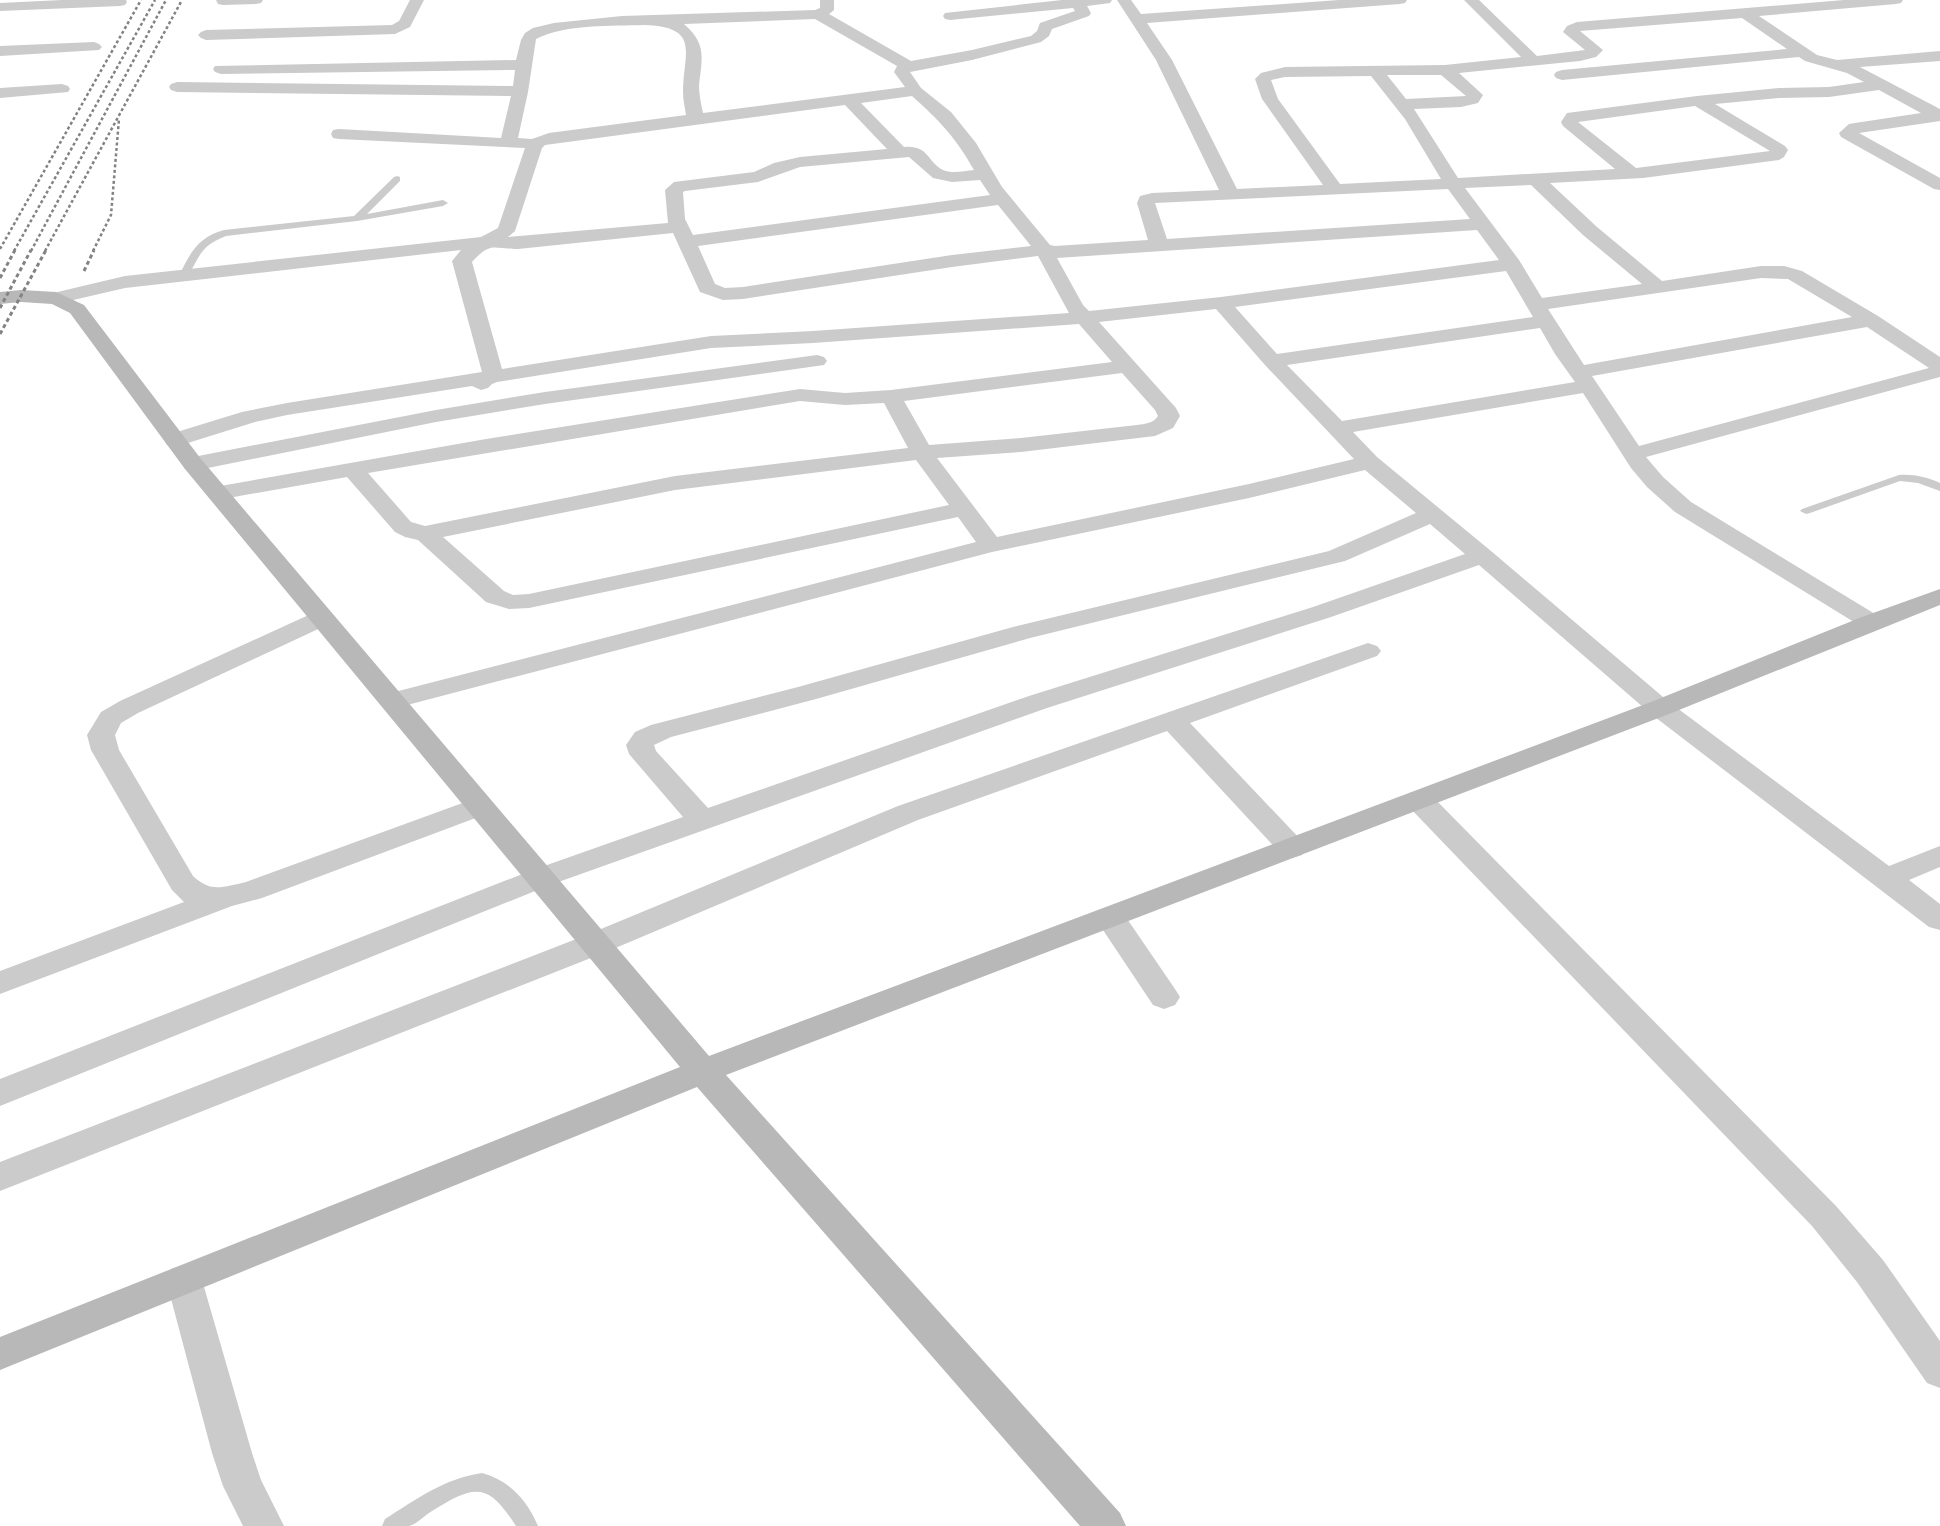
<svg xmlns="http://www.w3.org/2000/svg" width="1940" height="1526" viewBox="0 0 1940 1526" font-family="Arial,sans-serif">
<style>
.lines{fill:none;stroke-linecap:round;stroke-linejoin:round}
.lane{fill:#cbcbcb;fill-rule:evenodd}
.street{fill:#cbcbcb;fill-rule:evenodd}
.secondary{fill:#b8b8b8;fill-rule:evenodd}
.rail-far1{stroke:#838383;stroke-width:2.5;stroke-dasharray:3 2.5;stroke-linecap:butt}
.rail{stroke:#838383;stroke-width:3;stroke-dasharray:4 3;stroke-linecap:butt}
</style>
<rect width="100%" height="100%" fill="#fff"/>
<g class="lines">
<g class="lane">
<path d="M397 176 400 177V181L367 214 443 200 448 203 443 206 357 221 226 236C200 246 200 256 187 278L184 279 179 276C190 253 198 237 224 230L354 216 394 177Z"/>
<path d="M1899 475C1914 474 1927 477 1940 483V491L1918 483 1900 481 1810 513 1806 514 1800 511 1802 509Z"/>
<path d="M482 1473C509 1480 527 1500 538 1526H516C488 1482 475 1484 432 1511 425 1515 417 1524 409 1526 402 1526 390 1526 382 1526L385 1519C415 1500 445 1478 482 1473Z"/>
</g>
<g class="street">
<path d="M62 0H126L127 2 125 5 120 6 0 11V3Z"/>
<path d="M216 0H263L261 3 256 4 223 5 218 4Z"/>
<path d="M410 0H424L410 27 395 34 206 40 201 38 198 35 201 32 206 30 392 25 399 21Z"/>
<path d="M820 0H834V10L829 14 911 61 972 50 1031 36 1037 31 1040 23 1075 11 1073 8 950 20 945 19 943 16 945 13 1062 0H1112L1110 3 1087 6 1091 13 1089 16 1052 29 1049 36 1041 42 972 60 910 72 921 88 951 112 976 143 1002 187 1050 245 1055 246 1148 240 1137 203 1140 196 1152 193 1219 190 1156 60 1117 0H1131L1141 14 1339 0H1407L1405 3 1400 4 1147 23 1172 60 1237 189 1323 185 1262 99 1255 79 1261 73 1285 67 1445 65 1521 57 1464 0H1479L1537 56 1585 50 1563 32 1567 26 1577 22 1844 0H1903L1901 3 1896 4 1759 16 1817 55 1837 60 1940 51V61L1860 67 1940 109V121L1859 133 1940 178V190L1934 189 1841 137 1839 133 1849 124 1855 123 1921 113 1879 90 1829 97 1779 98 1715 104 1785 146 1788 150 1784 157 1779 160 1643 178 1550 183 1597 227 1662 281 1761 266H1784L1802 271 1878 316 1940 357V377L1646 457 1663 477 1691 502 1880 617 1884 622 1880 627 1871 630 1862 627 1675 512 1647 487 1631 468 1583 393 1353 432 1377 457 1491 551 1669 702 1889 866 1940 846V867L1909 880 1940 904V930L1929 927 1651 714 1479 565 1331 617 1047 708 550 885 0 1106V1079L530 871 683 817 629 754 626 745 635 732 651 725 798 687 1013 627 1329 551 1416 513 1365 470 1249 498 992 552 392 709 383 707 379 701 383 695 976 542 958 517 529 608 509 609 486 602 418 540 405 537 395 532 347 477 217 500 209 498 206 493 209 488 486 439 800 389 845 393 891 390 1112 362 1079 324 813 343 711 348 497 382 492 384 488 388 481 390 472 386 287 415 255 422 175 447 167 445 164 440 167 435 242 412 287 403 482 372 452 261 461 250 125 288 56 304 49 302 46 298 49 294 125 276 481 237 498 228 525 148 339 139 333 138 331 134 333 130 339 129 501 138 511 96 177 92 171 90 169 87 171 84 177 82 513 86 515 70 221 74 215 72 213 69 215 66 516 60 521 40 525 33 533 28 554 23 622 16 815 10 820 8ZM1742 18 1787 49 1562 70 1556 72 1554 75 1556 78 1562 80 1799 57 1805 61 1847 73 1864 82 1829 87 1779 88 1697 96 1567 113 1561 122 1563 126 1615 169 1458 178 1414 109 1461 107 1478 103 1483 95 1459 73 1580 61 1596 57 1603 50 1580 31ZM815 19 897 66 894 72 905 87 703 113C701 104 699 95 699 85 702 58 707 44 684 24ZM644 25C702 27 683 53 683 92 683 100 685 108 686 115L549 133 532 139 518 138 528 92 536 39C564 24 613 26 644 25ZM1387 75H1441L1466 96 1406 99ZM1371 76 1405 119 1441 179 1340 184 1278 99 1271 80 1285 77ZM912 96C939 120 956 138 974 170 965 171 952 174 943 170 927 162 929 145 904 147L861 103ZM845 105 887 149 800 157 774 163 754 172 674 182 665 190 668 223 508 237 515 231 542 148 545 145ZM1695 106 1770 151 1636 168 1578 122ZM909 157 933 178 952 182 980 180 990 195 693 235 685 219 683 192 685 191 758 182 800 167ZM1531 185 1583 235 1642 284 1542 298 1519 260 1465 188ZM1448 189 1470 219 1167 239 1155 203ZM998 205 1031 246 952 255 743 287 725 288 715 284 698 246ZM1477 230 1499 260 1221 297 1089 311 1083 305 1057 258ZM673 233 700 292 723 300 743 299 952 267 1038 256 1069 313 813 331 711 336 502 369 472 262C491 241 493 249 518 249ZM1506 271 1533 317 1277 354 1235 307ZM1761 278 1788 279 1852 317 1584 365 1548 309ZM1216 309 1265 365 1354 459 1249 484 997 537 937 458 1021 452 1155 436 1173 428 1180 416 1176 408 1099 322ZM1867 327 1929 368 1639 446 1592 376ZM1540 328 1555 354 1575 382 1342 421 1287 365ZM1122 373 1155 410 1158 416C1154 423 1145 424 1137 425L1021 438 929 445 904 401ZM800 401 845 405 884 403 908 448 675 476 425 526 411 522 368 473ZM916 460 949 505 529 594 513 595 504 591 443 537 675 490ZM1430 524 1465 554 1313 607 1029 696 708 808 656 751 654 745 671 737 816 699 1030 638 1345 561Z"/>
<path d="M94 42 99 44 102 47 99 50 0 56V46Z"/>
<path d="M62 84 68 86 70 89 68 92 0 98V88Z"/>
<path d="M817 355 824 357 827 361 824 365 545 404 436 422 193 471 185 469 182 464 185 459 193 457 436 410 545 392Z"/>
<path d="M322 610 331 613 335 618 331 623 138 713 121 723 115 735 119 750 193 876C211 893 223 887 246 882L479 797 489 799 493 806 489 813 262 898 232 906 0 994V971L184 902 172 890 91 750 87 735 101 712 120 701 313 613Z"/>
<path d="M1368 643 1377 646 1381 651 1377 656 1190 723 1302 841 1306 848 1302 855 1292 858 1282 855 1167 731 918 820 606 952 0 1191V1162L584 936 898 806Z"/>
<path d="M1419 791 1429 793 1836 1206 1883 1260 1940 1341V1388L1927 1383 1857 1282 1812 1226 1409 807 1405 800 1409 793Z"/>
<path d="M1110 906 1121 910 1175 989 1180 997 1175 1005 1164 1009 1153 1005 1099 924 1095 917 1099 910Z"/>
<path d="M184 1265 197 1269 202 1280 252 1453 261 1480 284 1526H243L223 1486 212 1453 166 1280 171 1269Z"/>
</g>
<path class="secondary" d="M21 290 56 292 84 305 201 459 709 1056 1651 702 1862 617 1940 589V605L1669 714 726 1075 1120 1513 1126 1526H1080L697 1087 0 1370V1337L680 1067 185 469 70 313 52 304 21 302 0 304V292Z"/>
<g class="rail-far1">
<path d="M0 249 141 0"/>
<path d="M14 251 155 0"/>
<path d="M31 251 166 0"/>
<path d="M45 251 182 0"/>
<path d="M93 251 111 215 119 119"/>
</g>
<g class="rail">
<path d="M84 271 94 250"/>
<path d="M0 278 15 250"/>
<path d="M0 308 31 250"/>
<path d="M0 334 46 250"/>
</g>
</g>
</svg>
